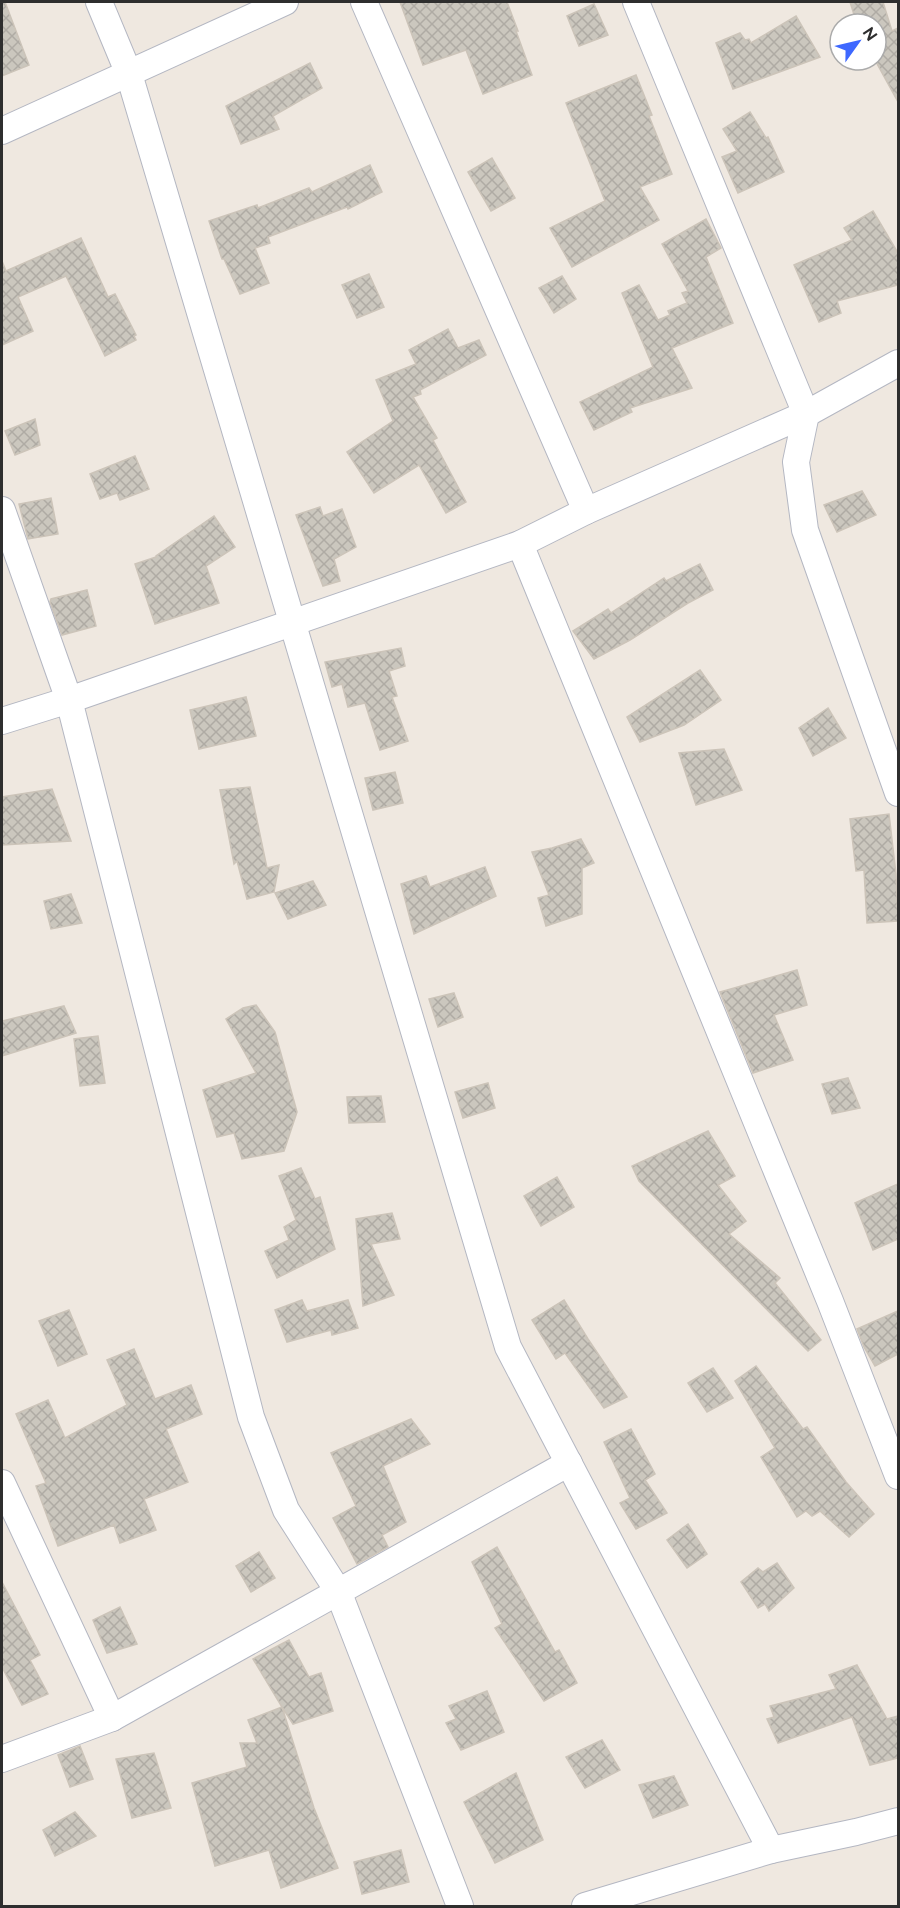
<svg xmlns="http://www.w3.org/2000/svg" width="900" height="1908" viewBox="0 0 900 1908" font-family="Raleway,sans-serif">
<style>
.building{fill:url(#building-cross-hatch);stroke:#ccc4b9;stroke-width:1.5}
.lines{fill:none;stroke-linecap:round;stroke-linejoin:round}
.minor-casing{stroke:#b4b7c2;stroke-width:28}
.minor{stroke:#fff;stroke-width:26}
</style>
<defs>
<pattern id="building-cross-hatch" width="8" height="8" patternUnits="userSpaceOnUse" patternTransform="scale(1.5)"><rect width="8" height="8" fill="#cbc7be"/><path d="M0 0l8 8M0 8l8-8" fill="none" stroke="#afaba4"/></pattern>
</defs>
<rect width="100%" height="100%" fill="#efe8e0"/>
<g class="building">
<path d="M2 2H5L29 65 2 76Z"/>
<path d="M400 2H507L518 31H516L532 75 483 94 466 50 423 65Z"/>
<path d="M850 2H883L892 31 898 28V102L875 60 876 24H857Z"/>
<path d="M594 4 608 35 579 46 567 16Z"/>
<path d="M796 16 820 57 733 89 716 43 740 33 745 40 749 39 751 43Z"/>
<path d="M310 63 322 88 273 116 279 129 241 144 226 106Z"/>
<path d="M636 75 652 115 649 116 672 174 640 187 659 220 572 267 550 228 605 201 566 103Z"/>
<path d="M750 112 766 138 768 137 784 172 738 193 722 157 737 151 723 129Z"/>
<path d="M492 158 515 198 491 211 468 172Z"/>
<path d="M370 165 382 192 348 209 347 207 268 237 270 243 255 248 269 283 240 294 224 259H222L209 221 257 205 258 208 309 188 312 192Z"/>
<path d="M873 211 898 253V285L837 301 841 313 819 322 794 265 852 240 844 228Z"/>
<path d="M706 219 721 248 706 257 733 323 672 348 692 388 630 408 632 412 594 430 580 402 653 367 622 293 639 285 658 320 670 315 668 311 687 303 682 293 688 291 662 244Z"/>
<path d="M81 238 108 297 115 294 136 335 134 336 136 340 105 356 66 276 18 297 33 331 2 345V261L6 271Z"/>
<path d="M369 274 384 307 357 318 342 285Z"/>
<path d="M562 276 576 299 554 313 539 288Z"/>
<path d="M448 329 458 348 479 340 486 355 420 390 421 394 413 397 437 438 433 440 466 502 446 513 419 465 374 493 347 452 393 421 376 380 416 364 409 350Z"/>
<path d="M35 419 40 445 15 455 5 431Z"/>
<path d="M135 456 149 489 120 500 117 493 100 499 90 474Z"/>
<path d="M862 491 876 515 837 532 824 505Z"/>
<path d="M51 498 58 534 28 539 19 504Z"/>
<path d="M320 507 323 516 342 509 356 547 334 559 340 581 323 586 296 515Z"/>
<path d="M214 516 235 547 206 566 219 603 155 624 135 564 156 557V556Z"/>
<path d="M700 564 713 590 688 603 630 640 594 659 573 631 608 609 611 613 664 578 666 581Z"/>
<path d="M87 590 96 626 62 635 50 602 51 599Z"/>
<path d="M401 648 405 666 389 671 397 696 392 697 408 741 380 750 365 703 348 707 342 684 332 687 325 662Z"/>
<path d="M700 670 721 700 684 725 640 742 627 717Z"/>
<path d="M246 697 256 736 199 749 190 710Z"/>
<path d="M828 708 846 738 813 756 799 728Z"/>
<path d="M724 749 742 790 696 805 679 753Z"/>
<path d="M395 772 403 803 373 810 365 778Z"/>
<path d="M250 787 267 868 279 865 274 892 247 899 237 861 234 864 220 790Z"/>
<path d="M52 789 71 841 2 845V797Z"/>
<path d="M889 814 896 874 898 921 867 923 864 870 856 871 850 819Z"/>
<path d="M581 839 594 863 582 868V914L546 926 538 898 549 895 532 852 552 848Z"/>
<path d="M485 867 496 896 414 934 401 884 426 876 430 887Z"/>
<path d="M313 881 326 905 288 919 275 893Z"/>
<path d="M71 894 82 923 51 929 44 901Z"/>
<path d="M797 970 807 1005 774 1015 793 1060 753 1073 720 992Z"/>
<path d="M454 993 463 1017 438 1027 429 999Z"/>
<path d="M256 1005 275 1032 297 1112 284 1151 242 1159 234 1133 217 1137 203 1090 256 1073 226 1019 243 1008Z"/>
<path d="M64 1006 76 1033 2 1056V1021Z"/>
<path d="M98 1036 105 1083 80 1086 74 1039Z"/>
<path d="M848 1078 860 1108 832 1114 822 1084Z"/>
<path d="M488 1083 495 1108 463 1118 455 1092Z"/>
<path d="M381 1096 385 1122 349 1123 347 1097Z"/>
<path d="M708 1131 735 1176 718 1185 746 1221 729 1234 780 1278 775 1283 821 1340 808 1351 639 1181 632 1166Z"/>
<path d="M301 1168 315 1199 320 1197 335 1249 277 1278 265 1251 289 1240 284 1227 296 1220 279 1176Z"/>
<path d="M557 1177 574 1207 541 1226 524 1196Z"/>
<path d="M898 1184V1239L873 1250 855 1203Z"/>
<path d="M392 1213 400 1239 371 1244 394 1295 363 1306 356 1219Z"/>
<path d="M302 1300 307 1311 348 1300 358 1328 332 1335 331 1330 287 1342 275 1310Z"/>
<path d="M564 1300 588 1339 627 1397 604 1408 565 1353 556 1359 532 1320Z"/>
<path d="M69 1310 87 1354 58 1366 39 1321Z"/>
<path d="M898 1311V1354L875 1366 864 1347 857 1329Z"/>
<path d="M134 1349 155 1399 191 1385 202 1414 166 1429 188 1482 144 1499 156 1530 120 1543 114 1525 58 1546 36 1486 46 1483 16 1414 48 1400 65 1438 127 1405 107 1360Z"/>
<path d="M756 1366 803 1429 807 1427 846 1482 874 1514 849 1537 820 1511 812 1516 806 1511 797 1517 761 1457 775 1448 735 1381Z"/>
<path d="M713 1368 733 1398 707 1412 688 1383Z"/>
<path d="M411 1419 430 1444 383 1466 406 1522 382 1535 388 1547 357 1564 333 1518 356 1506 331 1453Z"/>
<path d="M631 1429 655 1474 645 1480 667 1513 636 1529 620 1503 630 1498 604 1442Z"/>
<path d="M688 1524 707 1554 687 1568 667 1540Z"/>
<path d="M497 1547 555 1652 559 1650 577 1683 544 1701 495 1628 502 1624 472 1562Z"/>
<path d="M259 1552 275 1578 251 1592 236 1566Z"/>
<path d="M777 1563 794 1588 769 1611 765 1604 758 1608 741 1582 758 1568 763 1572Z"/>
<path d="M2 1582 40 1655 30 1660 48 1694 22 1705 2 1667Z"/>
<path d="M120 1607 137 1644 107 1653 93 1620Z"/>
<path d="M289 1640 309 1677 321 1673 333 1711 293 1724 282 1707 314 1808 338 1868 281 1888 269 1850 215 1866 192 1783 247 1767 240 1743H257L248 1720 282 1707 253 1659Z"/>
<path d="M857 1665 887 1719 898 1716V1758L870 1765 852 1717 778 1743 767 1719 774 1717 770 1706 836 1689 829 1675Z"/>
<path d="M487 1691 504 1732 461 1750 446 1723 456 1719 449 1706Z"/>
<path d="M602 1740 620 1770 585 1788 566 1757Z"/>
<path d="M80 1746 93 1779 70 1787 58 1755Z"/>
<path d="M154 1753 171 1808 132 1818 116 1759Z"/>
<path d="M516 1773 543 1840 495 1863 464 1802Z"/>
<path d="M674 1776 688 1805 653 1818 639 1785Z"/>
<path d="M75 1812 96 1836 55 1856 43 1830Z"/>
<path d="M401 1850 409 1882 362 1894 354 1862Z"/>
</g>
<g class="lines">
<defs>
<g id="minor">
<path d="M99 2 129 74 508 1347 771 1850"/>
<path d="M364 2 586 511"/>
<path d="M636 2 806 414 796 462 805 530 898 793"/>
<path d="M2 131 285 2"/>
<path d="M2 510 69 700 251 1417 286 1510 338 1591 460 1906"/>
<path d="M520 544 830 1301 898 1476"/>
<path d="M2 721 69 700 520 544 586 511 806 414 898 363"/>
<path d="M2 1483 112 1718"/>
<path d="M2 1759 112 1718 569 1463"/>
<path d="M585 1906 771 1850 856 1832 898 1821"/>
</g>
</defs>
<use href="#minor" class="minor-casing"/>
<use href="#minor" class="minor"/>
</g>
<rect width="900" height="1908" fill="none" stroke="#2e2e2e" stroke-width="6"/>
<g transform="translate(858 42) rotate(56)"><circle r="28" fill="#ffffff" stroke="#ababab" stroke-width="1.5"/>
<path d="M0-4.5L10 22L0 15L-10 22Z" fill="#3e68ff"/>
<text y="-9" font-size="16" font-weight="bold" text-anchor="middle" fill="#2e2e2e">N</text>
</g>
</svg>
